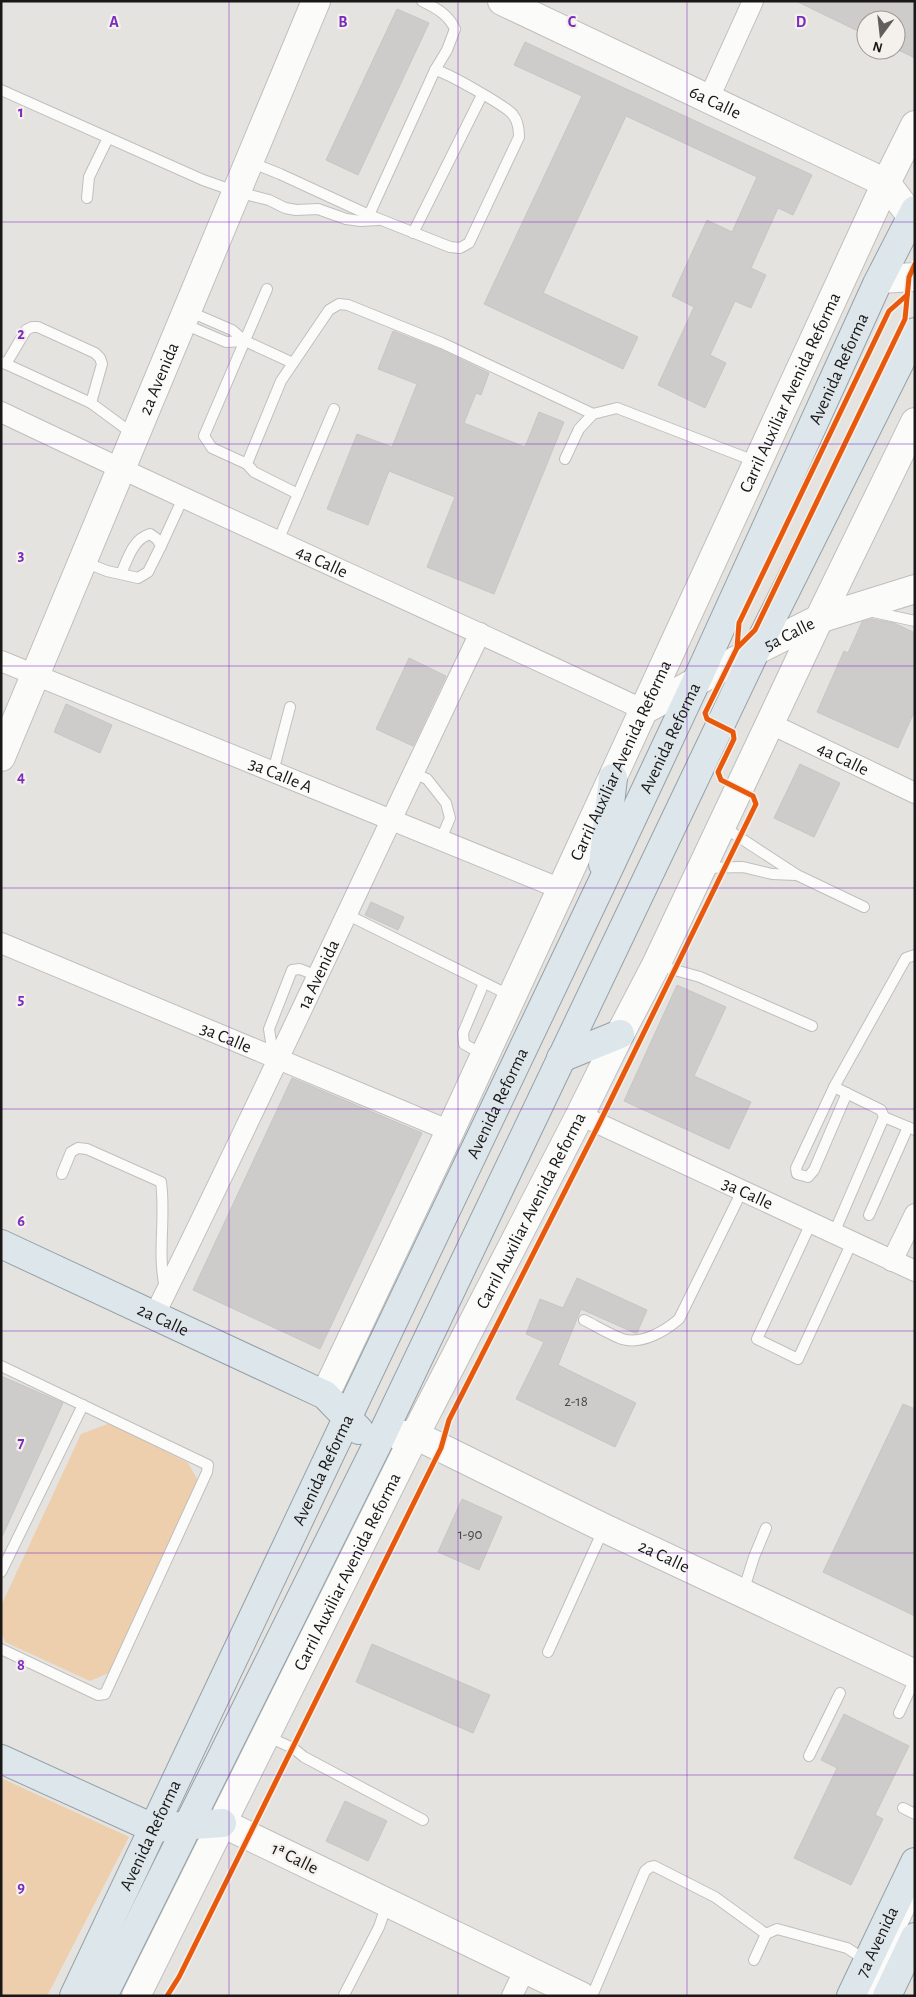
<svg xmlns="http://www.w3.org/2000/svg" width="916" height="1997" viewBox="0 0 916 1997" font-family="'Alegreya Sans',sans-serif">
<style>
.green{fill:#edcead}
.building{fill:#cecccb;stroke:#c7c6c3}
.lines{fill:none;stroke-linecap:round;stroke-linejoin:round}
.lane-casing{stroke:#c1bfbd;stroke-width:12}
.street-casing{stroke:#c1bfbd;stroke-width:22}
.secondary-casing{stroke:#c1bfbd;stroke-width:30}
.primary-casing{stroke:#94a1a8;stroke-width:30}
.lane{stroke:#fbfbfa;stroke-width:10}
.street{stroke:#fbfbfa;stroke-width:20}
.secondary{stroke:#fbfbfa;stroke-width:28}
.primary{stroke:#dde6ea;stroke-width:28}
.cycleway-casing{stroke:#f4f0ec;stroke-width:8}
.cycleway{stroke:#e8590c;stroke-width:5}
.grid{fill:none;stroke:#7b2cbf;stroke-width:1;stroke-opacity:0.55}
.labels{text-anchor:middle;stroke-width:4.5;stroke-linejoin:round;paint-order:stroke}
.number-label{font-size:15px;fill:#494746}
.street-label{font-size:18px;fill:#1a1817;stroke:#f4f0ec}
.grid-label{font-size:16px;text-anchor:middle;font-weight:bold;fill:#7b2cbf;stroke:#f4f0ec;stroke-width:4.5;stroke-linejoin:round;paint-order:stroke}
</style>
<rect width="100%" height="100%" fill="#e5e3e0"/>
<g class="green">
<path d="M110 1423 188 1463 200 1484 111 1672 90 1681 5 1642 1 1630V1606L81 1434Z"/>
<path d="M1 1778 129 1837 47 1996H1Z"/>
</g>
<g class="building">
<path d="M796 1H915V58L896 49V20H866V35Z"/>
<path d="M397 9 429 23 358 175 326 160Z"/>
<path d="M525 42 812 175 793 215 778 208 751 268 766 275 751 308 735 301 710 355 726 363 705 408 658 385 694 307 672 296 707 220 732 232 757 177 626 116 543 293 638 337 623 369 484 304 582 96 514 65Z"/>
<path d="M393 331 439 349 489 373 481 395 476 393 464 423 525 447 539 412 564 422 494 594 427 567 455 497 389 471 368 525 327 509 357 434 392 447 417 384 378 369Z"/>
<path d="M872 619 894 623 915 633V710L898 748 817 712 844 651 848 653 862 622Z"/>
<path d="M409 658 446 676 413 746 376 729Z"/>
<path d="M66 704 112 725 100 753 54 732Z"/>
<path d="M800 764 840 783 814 837 774 818Z"/>
<path d="M371 902 404 917 398 930 365 915Z"/>
<path d="M677 985 726 1007 694 1076 751 1102 729 1149 624 1101Z"/>
<path d="M292 1078 422 1133 320 1349 193 1290Z"/>
<path d="M577 1278 647 1310 637 1333H635L581 1309 558 1365 636 1403 615 1447 516 1399 544 1342 526 1334 540 1299 563 1308Z"/>
<path d="M1 1376 63 1403 1 1539Z"/>
<path d="M903 1404 915 1409V1616L823 1572Z"/>
<path d="M462 1499 502 1517 479 1570 438 1552Z"/>
<path d="M372 1644 490 1695 473 1733 356 1682Z"/>
<path d="M844 1714 909 1746 875 1815 883 1819 851 1885 794 1858 837 1768 821 1760Z"/>
<path d="M345 1801 387 1821 368 1861 326 1841Z"/>
</g>
<g class="lines">
<defs>
<g id="lane">
<path d="M422 1C436 8 448 14 455 29L447 50 435 70"/>
<path d="M1 90 203 180 237 192 269 200 285 208 296 210 318 209 346 219 361 221 378 220"/>
<path d="M250 162 280 174 369 215 450 247 460 248 469 243 519 137C519 130 518 121 513 115 508 107 446 72 435 70L369 215"/>
<path d="M87 198 89 177 108 138"/>
<path d="M413 233 482 95"/>
<path d="M188 311 232 330 245 341 293 363"/>
<path d="M184 324 226 342 245 341"/>
<path d="M1 362 6 364 26 330 32 327H38L95 353 100 358 102 364 91 403 133 434"/>
<path d="M6 364 91 403"/>
<path d="M565 459 579 429 593 414 617 408 757 462"/>
<path d="M247 464 212 448 204 436 267 289"/>
<path d="M298 494 254 472 247 464 248 461 281 381 329 310 339 304 348 305 442 343 593 414"/>
<path d="M278 541 334 409"/>
<path d="M161 546 183 498"/>
<path d="M84 562 107 571 138 578 148 572 161 546 157 539 150 534C133 539 128 558 121 574"/>
<path d="M869 611 915 621"/>
<path d="M273 772 290 707"/>
<path d="M413 773 427 779 446 803 450 818 441 839"/>
<path d="M722 826 797 875 864 907"/>
<path d="M704 868 743 867 772 874 796 875"/>
<path d="M346 914 511 996"/>
<path d="M657 965 700 977 812 1026"/>
<path d="M484 983 463 1033 464 1044 484 1055"/>
<path d="M273 1055 269 1029 292 970 300 969 317 976"/>
<path d="M834 1087 796 1168 797 1174 808 1177 814 1170 847 1093"/>
<path d="M884 1117 915 1130"/>
<path d="M62 1174 71 1152 78 1148 87 1149 161 1182C166 1218 157 1253 165 1288"/>
<path d="M869 1215 908 1127"/>
<path d="M811 1223 757 1339 798 1359 852 1242"/>
<path d="M834 1233 884 1117 881 1110 834 1087 906 958 915 955"/>
<path d="M584 1320C596 1326 609 1334 622 1339 642 1345 665 1331 679 1319L742 1191"/>
<path d="M1 1366 208 1465 207 1472 105 1694 98 1695 1 1649"/>
<path d="M1 1572 83 1405"/>
<path d="M743 1592 754 1557 766 1528"/>
<path d="M548 1652 604 1528"/>
<path d="M899 1713 915 1679"/>
<path d="M266 1736 293 1748 304 1757 423 1820"/>
<path d="M809 1756 840 1693"/>
<path d="M903 1808 915 1814"/>
<path d="M754 1960 766 1934 777 1929 847 1948 867 1961"/>
<path d="M344 1995 379 1927 387 1904"/>
<path d="M592 1996 645 1871 650 1867 654 1866 715 1897 766 1934"/>
<path d="M868 1996 915 1898"/>
</g>
<g id="street">
<path d="M709 98 753 1"/>
<path id="s1" d="M1 412C214 514 430 609 644 710"/>
<path id="s2" d="M1 661 561 889"/>
<path id="s3" d="M771 724 915 793"/>
<path id="s4" d="M1 943 450 1131"/>
<path id="s5" d="M580 1115 915 1271"/>
<path d="M892 1261 915 1214"/>
<path id="s6" d="M154 1316C266 1090 371 860 480 633"/>
<path d="M512 1996 525 1969"/>
</g>
<g id="secondary">
<path id="s7" d="M502 1 886 183 915 221"/>
<path d="M880 279 915 277"/>
<path id="s8" d="M644 710 727 665 819 619 915 589"/>
<path id="s9" d="M1 757 316 1"/>
<path id="s10" d="M325 1395 450 1131 886 183 915 125"/>
<path id="s11" d="M398 1435H415L604 1528 915 1674"/>
<path d="M222 1823 581 1996"/>
<path id="s12" d="M136 1996 415 1435 580 1115 620 1034 656 965 819 619 915 422"/>
</g>
<g id="primary">
<path d="M603 864 613 778"/>
<path d="M561 1058 620 1034"/>
<path id="s13" d="M1 1244 325 1395 359 1430"/>
<path d="M1 1759 153 1828 222 1823"/>
<path id="s14" d="M74 1996 359 1393 600 887 696 682 877 284 915 210"/>
<path d="M103 1996 382 1435 755 652 915 332"/>
<path id="s15" d="M851 1996 915 1862"/>
<path d="M887 1996 915 1937"/>
</g>
</defs>
<use href="#lane" class="lane-casing"/>
<use href="#street" class="street-casing"/>
<use href="#secondary" class="secondary-casing"/>
<use href="#primary" class="primary-casing"/>
<use href="#lane" class="lane"/>
<use href="#street" class="street"/>
<use href="#secondary" class="secondary"/>
<use href="#primary" class="primary"/>
<defs>
<g id="cycleway">
<path d="M737 648 739 623 889 311 907 295"/>
<path d="M167 1996 179 1977 441 1448 449 1420 599 1124 756 804 753 796 721 780 718 772 734 739 733 732 707 719 705 713 737 648 755 630 905 319 909 277 915 264"/>
</g>
</defs>
<use href="#cycleway" class="cycleway-casing"/>
<use href="#cycleway" class="cycleway"/>
</g>
<path class="grid" d="M229 1V1996M458 1V1996M687 1V1996M1 222H915M1 444H915M1 666H915M1 888H915M1 1109H915M1 1331H915M1 1553H915M1 1775H915"/>
<g class="labels">
<g class="number-label">
<text x="576" y="1406">2-18</text>
<text x="470" y="1539">1-90</text>
</g>
<g class="street-label">
<text dy="6" stroke="none"><textPath href="#s7" startOffset="236">6a Calle</textPath></text>
<text dy="6" stroke="none"><textPath href="#s14" startOffset="1798">Avenida Reforma</textPath></text>
<text dy="6" stroke="none"><textPath href="#s9" startOffset="410">2a Avenida</textPath></text>
<text dy="6" stroke="none"><textPath href="#s10" startOffset="1105">Carril Auxiliar Avenida Reforma</textPath></text>
<text dy="6" stroke="none"><textPath href="#s1" startOffset="354">4a Calle</textPath></text>
<text dy="6" stroke="none"><textPath href="#s8" startOffset="164">5a Calle</textPath></text>
<text dy="6" stroke="none"><textPath href="#s14" startOffset="1392">Avenida Reforma</textPath></text>
<text dy="6" stroke="none"><textPath href="#s3" startOffset="80">4a Calle</textPath></text>
<text dy="6" stroke="none"><textPath href="#s10" startOffset="700">Carril Auxiliar Avenida Reforma</textPath></text>
<text dy="6" stroke="none"><textPath href="#s2" startOffset="302">3a Calle A</textPath></text>
<text dy="6" stroke="none"><textPath href="#s6" startOffset="379">1a Avenida</textPath></text>
<text dy="6" stroke="none"><textPath href="#s4" startOffset="244">3a Calle</textPath></text>
<text dy="6" stroke="none"><textPath href="#s14" startOffset="988">Avenida Reforma</textPath></text>
<text dy="6" stroke="none"><textPath href="#s5" startOffset="185">3a Calle</textPath></text>
<text dy="6" stroke="none"><textPath href="#s12" startOffset="879">Carril Auxiliar Avenida Reforma</textPath></text>
<text dy="6" stroke="none"><textPath href="#s13" startOffset="179">2a Calle</textPath></text>
<text dy="6" stroke="none"><textPath href="#s14" startOffset="582">Avenida Reforma</textPath></text>
<text dy="6" stroke="none"><textPath href="#s11" startOffset="294">2a Calle</textPath></text>
<text dy="6" stroke="none"><textPath href="#s12" startOffset="474">Carril Auxiliar Avenida Reforma</textPath></text>
<text dy="6" stroke="none"><textPath href="#s14" startOffset="178">Avenida Reforma</textPath></text>
<text transform="translate(295 1858) rotate(26)" y="6">1ª Calle</text>
<text dy="6" stroke="none"><textPath href="#s15" startOffset="60">7a Avenida</textPath></text>
</g>
</g>
<g class="grid-label">
<text x="114" y="27">A</text>
<text x="343" y="27">B</text>
<text x="572" y="27">C</text>
<text x="801" y="27">D</text>
<text x="21" y="117">1</text>
<text x="21" y="339">2</text>
<text x="21" y="560">3</text>
<text x="21" y="782">4</text>
<text x="21" y="1004">5</text>
<text x="21" y="1226">6</text>
<text x="21" y="1448">7</text>
<text x="21" y="1670">8</text>
<text x="21" y="1892">9</text>
</g>
<rect width="916" height="1997" fill="none" stroke="#1a1817" stroke-width="5"/>
<g transform="translate(881 35) rotate(195)"><circle r="24" fill="#f4f0ec" stroke="#9d9a97"/>
<path d="M0-4L9 19L0 12L-9 19Z" fill="#615f5d"/>
<text y="-8" font-size="14" font-weight="bold" text-anchor="middle" fill="#1a1817">N</text>
</g>
</svg>
